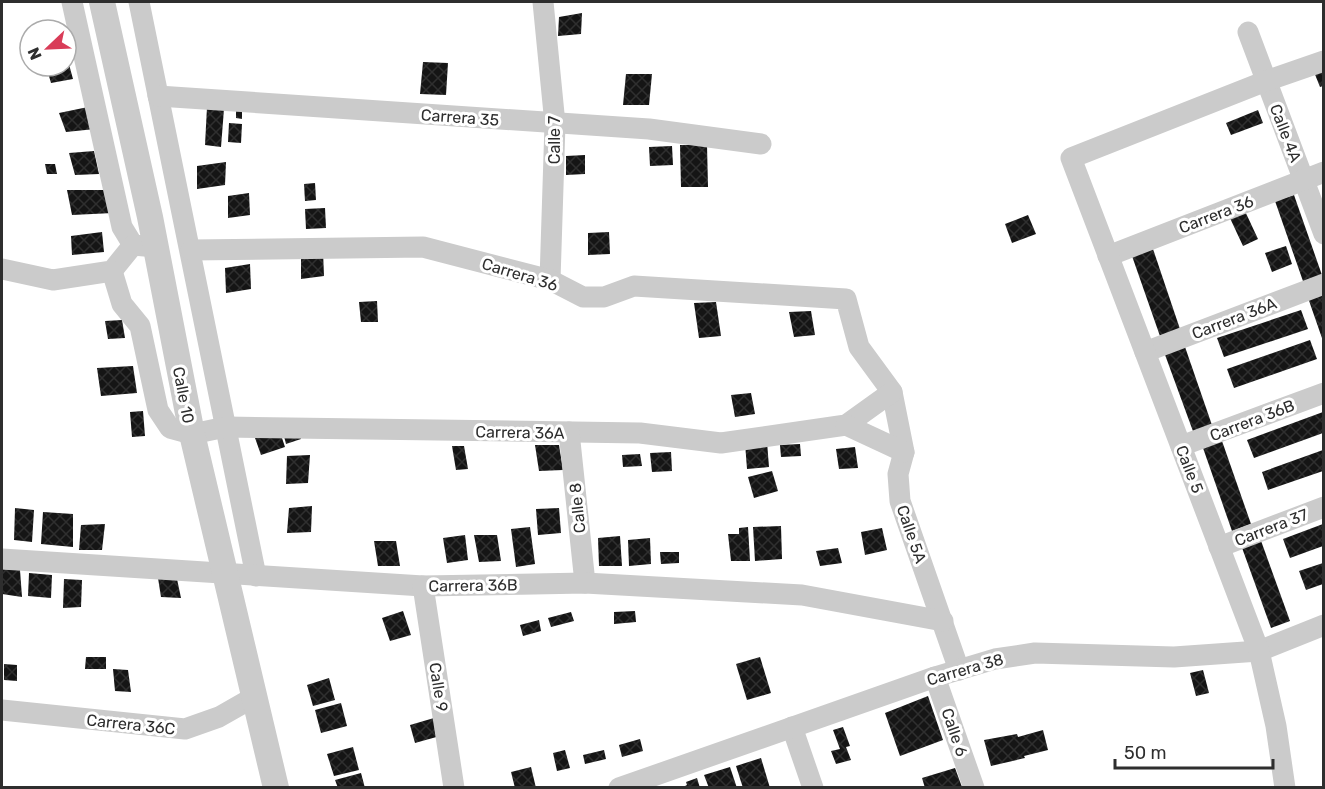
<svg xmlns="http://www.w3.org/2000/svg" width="1325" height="789" viewBox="0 0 1325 789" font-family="Rubik,sans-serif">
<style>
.building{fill:url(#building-cross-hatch)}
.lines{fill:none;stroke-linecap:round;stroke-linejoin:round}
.minor{stroke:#cbcbcb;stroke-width:21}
.tertiary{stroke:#cbcbcb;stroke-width:26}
.labels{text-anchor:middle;stroke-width:6;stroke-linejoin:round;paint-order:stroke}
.street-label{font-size:16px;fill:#2e2e2e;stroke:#fff}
</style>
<defs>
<pattern id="building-cross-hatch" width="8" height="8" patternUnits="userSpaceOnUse" patternTransform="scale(1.5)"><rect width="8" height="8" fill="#151515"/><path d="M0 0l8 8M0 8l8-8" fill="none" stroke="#2f2f2f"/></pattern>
</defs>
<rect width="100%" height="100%" fill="#fff"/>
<g class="building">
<path d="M582 13 581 34 558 36 559 17Z"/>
<path d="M67 57 73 79 51 83 46 66H66Z"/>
<path d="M423 62 448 63 446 95 420 94Z"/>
<path d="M1323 68V86L1320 87 1314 72Z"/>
<path d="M626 74H652L649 105H623Z"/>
<path d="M88 107 95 129 66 132 59 113Z"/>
<path d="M207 107 224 109 221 147 205 145Z"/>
<path d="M236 108 242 109V119L236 118Z"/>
<path d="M1258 110 1263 123 1231 135 1226 123Z"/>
<path d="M229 123 242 124 241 143 228 142Z"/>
<path d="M680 145H707L708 187H681Z"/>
<path d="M672 146 673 165 650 166 649 147Z"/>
<path d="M94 151 99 174 75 175 69 153Z"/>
<path d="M585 155V174L566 175V156Z"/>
<path d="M226 162 225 185 197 189V166Z"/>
<path d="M45 164H55L57 174H47Z"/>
<path d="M315 183 316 200 305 201 304 184Z"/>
<path d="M67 190H109L113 213 72 215Z"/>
<path d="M249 193 250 215 228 218V196Z"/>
<path d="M1294 195 1323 278 1304 284 1275 201Z"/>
<path d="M325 208 326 228 306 229 305 209Z"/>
<path d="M1244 209 1258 239 1243 246 1229 216Z"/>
<path d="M1028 215 1036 234 1012 243 1005 224Z"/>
<path d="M102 232 104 252 72 255 71 236Z"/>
<path d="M609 232 610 254 588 255V233Z"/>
<path d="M1286 246 1292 264 1272 272 1265 253Z"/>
<path d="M1153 249 1181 332 1161 339 1132 256Z"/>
<path d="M323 251 324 276 301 279V254Z"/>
<path d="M250 264 251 289 226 293 225 268Z"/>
<path d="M1323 290V341L1307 295Z"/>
<path d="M377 301 378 322H361L359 302Z"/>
<path d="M716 302 721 336 699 338 694 303Z"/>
<path d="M1301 310 1308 329 1224 357 1217 338Z"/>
<path d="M811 311 815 335 794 337 789 312Z"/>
<path d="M122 320 125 338 108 339 105 321Z"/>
<path d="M1310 340 1317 359 1234 388 1227 369Z"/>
<path d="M1184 344 1213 428 1194 434 1164 352Z"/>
<path d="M133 366 137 393 101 396 97 368Z"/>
<path d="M751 393 755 414 735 417 731 395Z"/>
<path d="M143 411 145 436 132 437 130 412Z"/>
<path d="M1323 412V433L1254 458 1247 440Z"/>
<path d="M296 421 301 439 286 444 281 425Z"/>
<path d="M277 423 285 447 261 455 253 432Z"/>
<path d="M1222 441 1251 524 1232 531 1203 448Z"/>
<path d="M767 442 769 467 747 469 745 443Z"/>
<path d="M800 444 801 456 781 457 780 445Z"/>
<path d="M535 445H559L563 470 539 471Z"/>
<path d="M452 446H464L468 469 456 470Z"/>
<path d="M855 447 858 468 839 469 836 449Z"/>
<path d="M1323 450V471L1268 490 1262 472Z"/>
<path d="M671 452 672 471 652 472 650 453Z"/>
<path d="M640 454 642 466 623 467 622 455Z"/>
<path d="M310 455 308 483 286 484 287 456Z"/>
<path d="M772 471 778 491 754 498 748 477Z"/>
<path d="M312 506 311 532 287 533 289 508Z"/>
<path d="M15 508 34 510 32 542 14 540Z"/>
<path d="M559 508 561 533 538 535 536 509Z"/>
<path d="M43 512 73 514V547L41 544Z"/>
<path d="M105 524 102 550H79L81 525Z"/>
<path d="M1323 524V546L1290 558 1283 539Z"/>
<path d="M781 526 782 559 755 561 753 527Z"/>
<path d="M530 527 535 564 516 567 511 529Z"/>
<path d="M748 527 750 561H731L728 534H739V528Z"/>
<path d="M882 528 887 550 865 555 861 532Z"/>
<path d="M465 535 468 560 447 563 443 538Z"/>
<path d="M474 535H497L501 561 479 562Z"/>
<path d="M620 536 622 566H599L598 538Z"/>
<path d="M650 538 651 564 629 566 628 540Z"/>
<path d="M1260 538 1290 621 1271 628 1241 545Z"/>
<path d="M374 541H396L400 566H378Z"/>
<path d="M838 548 842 563 820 566 816 551Z"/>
<path d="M660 552H679V563L661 564Z"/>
<path d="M1323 563V584L1306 590 1299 571Z"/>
<path d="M2 569 20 570 22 597 2 594Z"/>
<path d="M29 573 52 575 51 598 28 596Z"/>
<path d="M158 578 177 579 181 598 161 597Z"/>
<path d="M64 579 82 580 81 607 63 608Z"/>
<path d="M403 611 411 635 390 641 382 618Z"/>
<path d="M635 611 636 622 614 624V612Z"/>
<path d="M571 612 574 621 551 627 548 618Z"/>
<path d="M539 620 541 631 523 636 520 625Z"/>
<path d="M86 657H106V669H85Z"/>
<path d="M760 657 771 693 747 700 736 664Z"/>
<path d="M4 664 17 665V681L4 680Z"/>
<path d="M113 669 128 670 131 692 115 691Z"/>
<path d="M1203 670 1209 693 1196 696 1190 673Z"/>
<path d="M329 678 335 700 313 706 307 685Z"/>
<path d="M928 696 943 740 900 756 885 713Z"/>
<path d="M341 703 347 726 321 733 315 710Z"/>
<path d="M434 718 440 736 415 743 410 725Z"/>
<path d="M843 727 850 746 846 747 851 760 836 764 831 751 840 749 833 730Z"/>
<path d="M1043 730 1048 750 1024 756 1025 758 991 766 984 740 1017 734 1018 737Z"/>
<path d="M640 739 643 751 622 757 619 745Z"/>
<path d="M353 747 359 770 334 776 327 754Z"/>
<path d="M565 750 570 768 557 771 553 753Z"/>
<path d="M604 750 606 759 585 764 583 755Z"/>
<path d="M761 758 770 788H743L736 766Z"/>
<path d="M531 767 536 788H515L511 772Z"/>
<path d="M730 767 737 788H709L704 775Z"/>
<path d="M955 768 962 787 925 788 922 778Z"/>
<path d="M361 773 365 788H338L335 780Z"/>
<path d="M697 778 700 788H681L687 785 686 782Z"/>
</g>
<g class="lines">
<g class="minor">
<path d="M72 2 122 227 133 245 156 247"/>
<path d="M139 2 256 576"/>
<path d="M543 2 555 124 550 280"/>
<path d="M1248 32 1324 234"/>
<path d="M158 96 649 129 761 144"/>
<path d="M191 250 423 247 550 280 583 297H604L634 286 846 299 859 347 892 392 904 452 898 474 900 501 959 670"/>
<path d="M1108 256 1324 172"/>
<path d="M2 269 53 280 112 271 133 245"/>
<path d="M112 271 122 304 140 326 158 410 170 428 192 434 226 427 640 433 721 443 846 425 892 392"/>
<path d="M1145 352 1324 284"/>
<path d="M846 425 904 452"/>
<path d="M569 432 585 583"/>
<path d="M1181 446 1324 393"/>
<path d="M1219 547 1324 507"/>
<path d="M2 559 423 586 585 583 802 595 943 621"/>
<path d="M423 586 454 788"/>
<path d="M935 677 974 788"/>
<path d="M2 710 185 729 219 717 254 697"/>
<path d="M792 727 813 788"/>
<path d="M619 788 935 677 995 659 1035 653 1174 657 1259 651 1324 625"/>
<path d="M1285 788 1276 726 1259 651 1071 158 1266 81 1324 61"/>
</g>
<path class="tertiary" d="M102 2 150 217 192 434 276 788"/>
</g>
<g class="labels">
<g class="street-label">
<text transform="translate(460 117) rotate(4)" y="6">Carrera 35</text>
<text transform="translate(1286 133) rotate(69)" y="6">Calle 4A</text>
<text transform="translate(554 140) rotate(-90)" y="6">Calle 7</text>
<text transform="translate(1216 214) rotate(-21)" y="6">Carrera 36</text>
<text transform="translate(520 274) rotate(17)" y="6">Carrera 36</text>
<text transform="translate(1234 318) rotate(-21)" y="6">Carrera 36A</text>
<text transform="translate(184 395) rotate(79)" y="6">Calle 10</text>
<text transform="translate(1252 420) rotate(-21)" y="6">Carrera 36B</text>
<text transform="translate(520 432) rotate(1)" y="6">Carrera 36A</text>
<text transform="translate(1190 469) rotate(69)" y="6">Calle 5</text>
<text transform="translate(577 508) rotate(-96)" y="6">Calle 8</text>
<text transform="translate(1271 527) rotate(-21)" y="6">Carrera 37</text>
<text transform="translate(912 534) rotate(71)" y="6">Calle 5A</text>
<text transform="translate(473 585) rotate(-1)" y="6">Carrera 36B</text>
<text transform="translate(965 669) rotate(-16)" y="6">Carrera 38</text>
<text transform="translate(439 687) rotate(81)" y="6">Calle 9</text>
<text transform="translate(131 724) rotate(6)" y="6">Carrera 36C</text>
<text transform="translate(955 732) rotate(71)" y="6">Calle 6</text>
</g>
</g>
<rect width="1325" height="789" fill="none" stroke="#2e2e2e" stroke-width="6"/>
<g transform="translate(48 48) rotate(247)"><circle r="28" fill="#ffffff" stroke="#ababab" stroke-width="1.5"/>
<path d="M0-4.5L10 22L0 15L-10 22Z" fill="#d93c58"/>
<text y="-9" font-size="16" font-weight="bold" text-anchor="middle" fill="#2e2e2e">N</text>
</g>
<path d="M1115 759v9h158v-9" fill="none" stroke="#2e2e2e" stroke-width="3"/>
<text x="1124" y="759" font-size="18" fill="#2e2e2e" stroke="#ffffff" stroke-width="4.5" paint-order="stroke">50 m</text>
</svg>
